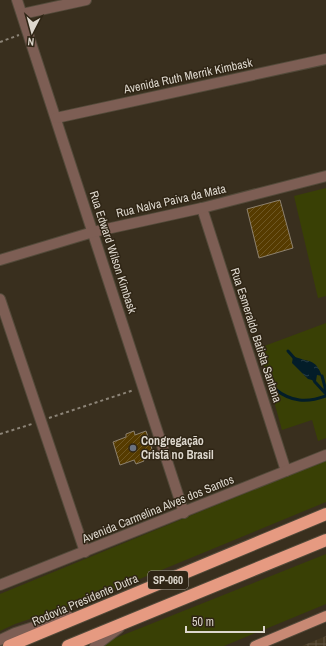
<svg xmlns="http://www.w3.org/2000/svg" width="326" height="646" viewBox="0 0 326 646" font-family="'Archivo Narrow',sans-serif">
<style>
.industrial{fill:url(#industrial-grid)}
.green{fill:#394005}
.water{fill:url(#water-ripples)}
.lines{fill:none;stroke-linecap:round;stroke-linejoin:round}
.stream{stroke:#031d29;stroke-width:3}
.building{fill:url(#building-hatch);stroke:#8d816e}
.minor-casing{stroke:#534a3a;stroke-width:12}
.major-casing{stroke:#534a3a;stroke-width:12}
.highway-casing{stroke:#534a3a;stroke-width:14}
.path{stroke:#8c8477;stroke-width:2;stroke-dasharray:3 3;stroke-linecap:butt}
.minor{stroke:#7d5e54;stroke-width:10}
.major{stroke:#c88974;stroke-width:10}
.highway{stroke:#e69a81;stroke-width:12}
.worship-dot{fill:#6b7280;stroke:#2f2515;stroke-width:1.5}
.labels{text-anchor:middle;stroke-width:3;stroke-linejoin:round;paint-order:stroke}
.shield{fill:#2f2515;stroke:#a9a296;stroke-width:1}
.shield-label{font-size:11px;font-weight:bold;fill:#ddd7cd}
.street-label{font-size:12px;fill:#ddd7cd;stroke:#2f2515}
.poi-label{font-size:12px;font-weight:bold;fill:#ddd7cd;stroke:#2f2515;text-anchor:start}
</style>
<defs>
<pattern id="industrial-grid" width="8" height="8" patternUnits="userSpaceOnUse"><rect width="8" height="8" fill="#443720"/><path d="M0 4h8M4 0v8" fill="none" stroke="#5f533f"/></pattern>
<pattern id="water-ripples" width="26" height="14" patternUnits="userSpaceOnUse"><rect width="26" height="14" fill="#031d29"/><path d="M2 4q2-2 4 0t4 0M15 11q2-2 4 0t4 0" fill="none" stroke="#273d47"/></pattern>
<pattern id="building-hatch" width="6" height="6" patternUnits="userSpaceOnUse"><rect width="6" height="6" fill="#563b00"/><path d="M-1 1l2-2M0 6l6-6M5 7l2-2" fill="none" stroke="#6e5724"/></pattern>
</defs>
<rect width="100%" height="100%" fill="#392f1e"/>
<path class="industrial" d="M326 636V646H302Z"/>
<g class="green">
<path d="M326 188V296L318 298 294 196Z"/>
<path d="M326 323V438L318 441 312 420 282 430 259 348Z"/>
<path d="M326 460V502L96 597 15 624 0 631V594Z"/>
<path d="M326 554V604L224 646H99L103 643Z"/>
</g>
<path class="water" d="M293 356C308 363 315 357 322 376L317 375 316 381 308 379 292 363Z"/>
<g class="lines">
<g class="stream">
<path d="M288 351 295 359"/>
<path d="M322 376 325 387V392"/>
<path d="M313 378 315 382 326 394"/>
<path d="M275 389C291 402 307 403 326 396"/>
</g>
</g>
<g class="building">
<path d="M280 200 293 248 259 258 247 209Z"/>
<path d="M134 431 135 435 146 431 154 455 143 458 144 461 136 464 134 460 120 465 113 442 126 437V434Z"/>
</g>
<g class="lines">
<defs>
<g id="minor">
<path d="M17 0 184 513"/>
<path d="M22 14 86 0"/>
<path d="M56 118 326 59"/>
<path d="M202 208 286 471"/>
<path d="M0 260 93 232 202 208 326 176"/>
<path d="M0 299 85 552"/>
<path d="M0 585 326 455"/>
<path d="M0 640 15 633 68 616"/>
<path d="M95 646 119 628"/>
</g>
<path id="major" d="M255 646 326 616"/>
<g id="highway">
<path d="M9 646 326 514"/>
<path d="M68 646 326 540"/>
</g>
</defs>
<use href="#minor" class="minor-casing"/>
<use href="#major" class="major-casing"/>
<use href="#highway" class="highway-casing"/>
<g class="path">
<path d="M0 42 19 35"/>
<path d="M49 418 134 390"/>
<path d="M0 434 32 424"/>
</g>
<use href="#minor" class="minor"/>
<use href="#major" class="major"/>
<use href="#highway" class="highway"/>
</g>
<circle class="worship-dot" cx="133" cy="448" r="4"/>
<g class="labels">
<rect class="shield" x="148" y="571" width="40" height="18" rx="3"/>
<g class="shield-label">
<text x="168" y="584">SP-060</text>
</g>
<g class="street-label">
<text transform="translate(188 76) rotate(-12)" y="4">Avenida Ruth Merrik Kimbask</text>
<text transform="translate(171 201) rotate(-13)" y="4">Rua Nalva Paiva da Mata</text>
<text transform="translate(113 252) rotate(72)" y="4">Rua Edward Wilson Kimbask</text>
<text transform="translate(256 335) rotate(72)" y="4">Rua Esmeraldo Batista Santana</text>
<text transform="translate(158 509) rotate(-22)" y="4">Avenida Carmelina Alves dos Santos</text>
<text transform="translate(85 600) rotate(-23)" y="4">Rodovia Presidente Dutra</text>
</g>
<g class="poi-label">
<text x="141" y="445">Congregação<tspan x="141" dy="14">Cristã no Brasil</tspan></text>
</g>
</g>
<g transform="translate(32 32) rotate(186)" stroke="#2f2515" stroke-width="3" paint-order="stroke">
<path d="M0-3L7 15L0 10L-7 15Z" fill="#ddd7cd"/>
<text y="-6" font-size="11" font-weight="bold" text-anchor="middle" fill="#ddd7cd">N</text>
</g>
<path d="M186 626v6h78v-6" fill="none" stroke="#ddd7cd" stroke-width="2"/>
<text x="192" y="626" font-size="12" fill="#ddd7cd" stroke="#2f2515" stroke-width="3" paint-order="stroke">50 m</text>
</svg>
